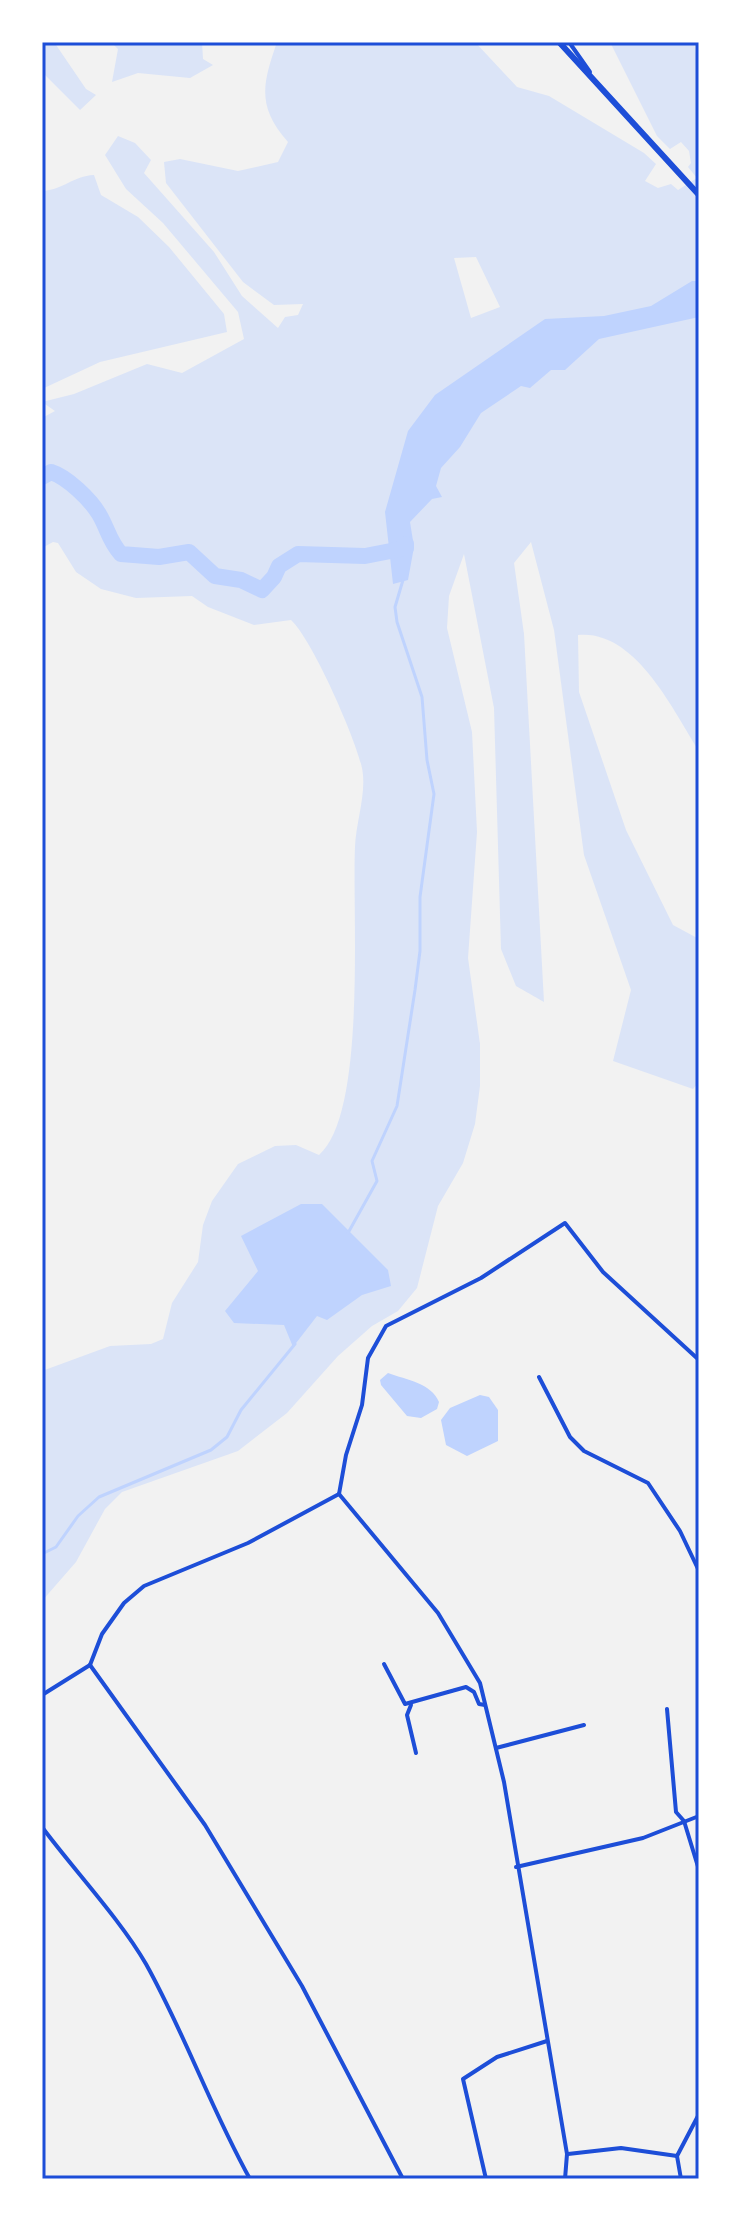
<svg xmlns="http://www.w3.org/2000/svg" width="741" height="2221" viewBox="0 0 741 2221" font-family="'IBM Plex Serif',serif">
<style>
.green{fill:#dbe4f7;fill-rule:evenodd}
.water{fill:#bfd3fe}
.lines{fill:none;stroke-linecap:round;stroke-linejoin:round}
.stream{stroke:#bfd3fe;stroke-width:3}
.river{stroke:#bfd3fe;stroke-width:16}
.minor{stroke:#1d4ed8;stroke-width:4}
.trunk{stroke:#1d4ed8;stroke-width:6}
.neatline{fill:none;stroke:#1d4ed8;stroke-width:3}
</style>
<rect width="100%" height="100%" fill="#f2f2f2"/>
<g class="green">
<path d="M42 42H54L86 89 96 95 80 110 42 72Z"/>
<path d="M111 42H202L203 59 213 65 190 78 138 73 112 82 118 49Z"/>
<path d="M277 42H475L517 87 549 96 644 153 656 164 645 181 658 188 671 184 678 190 697 178 688 167 691 163 689 151 681 142 670 149 657 136 610 42H694L699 72V751C673 710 635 629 578 635L579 692 626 830 673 925 699 939V1082L693 1089 613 1061 631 990 584 855 554 630 531 542 514 563 524 634 544 1002 516 986 501 949 494 708 464 554 449 596 447 628 472 732 477 832 468 958 480 1044V1086L475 1124 463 1163 438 1206 417 1288 398 1311 372 1326 338 1356 287 1413 238 1451 122 1492 105 1509 76 1562 42 1601V1371L110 1346 151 1344 163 1339 172 1303 198 1262 203 1225 212 1201 238 1164 275 1146 296 1145 319 1155C367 1114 352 913 355 847 356 821 367 793 362 768 356 739 312 639 291 620L254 625 208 607 192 596 136 598 101 589 76 572 58 543 53 542 42 548V418L55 411 42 402 74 394 147 364 182 373 244 339 238 312 163 223 126 189 105 155 118 136 135 143 151 160 144 173 214 252 242 296 278 328 285 317 298 315 303 304 274 305 243 282 166 183 164 162 180 159 238 171 278 162 288 142C256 106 263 83 277 42ZM476 257 500 307 471 318 454 258Z"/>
<path d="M94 175 101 195 138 217 169 247 224 314 227 332 100 362 42 389V191C63 190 73 176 94 175Z"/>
</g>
<g class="water">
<path d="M692 281H699V317L599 339 565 370H551L530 388 521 386 481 413 460 447 441 468 436 486 442 497 432 499 410 522 414 547 408 580 393 584 385 512 408 431 435 395 545 319 604 316 651 306Z"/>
<path d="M301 1204H322L388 1270 391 1286 362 1295 327 1320 317 1316 293 1347 284 1325 234 1323 225 1311 258 1271 241 1236Z"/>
<path d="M388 1373C407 1380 431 1383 439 1402L437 1409 421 1418 407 1416 381 1385 380 1380Z"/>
<path d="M480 1395 489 1397 498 1410V1441L467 1456 446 1445 441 1420 450 1408Z"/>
</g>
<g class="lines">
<g class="stream">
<path d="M348 1233 377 1181 372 1161 397 1106 415 990 420 951V897L434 794 427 760 422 697 397 622 395 607 403 580"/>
<path d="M42 1554 56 1547 78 1516 99 1497 211 1450 227 1437 241 1410 295 1344"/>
</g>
<path class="river" d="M42 477 51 472C67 477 90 499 99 514 108 529 109 541 121 554L159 557 189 552 215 576 241 580 262 590 274 577 279 566 298 554 365 556 406 548V544"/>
<g class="minor">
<path d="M569 42 590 72"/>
<path d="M539 1377 570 1437 584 1451 648 1483 680 1531 699 1571"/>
<path d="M339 1494 438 1613 480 1683 504 1782 567 2154 565 2179"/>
<path d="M339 1494 346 1455 362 1405 368 1358 386 1326 481 1278 565 1223 603 1272 699 1360"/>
<path d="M384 1664 405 1704 466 1687 474 1692 479 1704 485 1705"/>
<path d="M90 1665 205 1825 302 1986 403 2179"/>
<path d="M90 1665 102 1634 124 1603 144 1586 248 1543 339 1494"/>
<path d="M42 1695 90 1665"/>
<path d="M411 1705 407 1715 416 1753"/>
<path d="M667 1709 676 1812 684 1821 699 1870"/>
<path d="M496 1748 584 1725"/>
<path d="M42 1827C74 1870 120 1919 146 1964 185 2034 211 2109 250 2179"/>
<path d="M516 1867 643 1838 699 1816"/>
<path d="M568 2154 621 2148 677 2156 699 2114"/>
<path d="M677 2156 681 2179"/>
<path d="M486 2179 463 2079 497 2057 547 2041"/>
</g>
<path class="trunk" d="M559 42 699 195"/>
</g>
<rect width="741" height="2221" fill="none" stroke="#ffffff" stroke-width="88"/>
<rect x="44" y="44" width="653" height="2133" class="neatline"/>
</svg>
